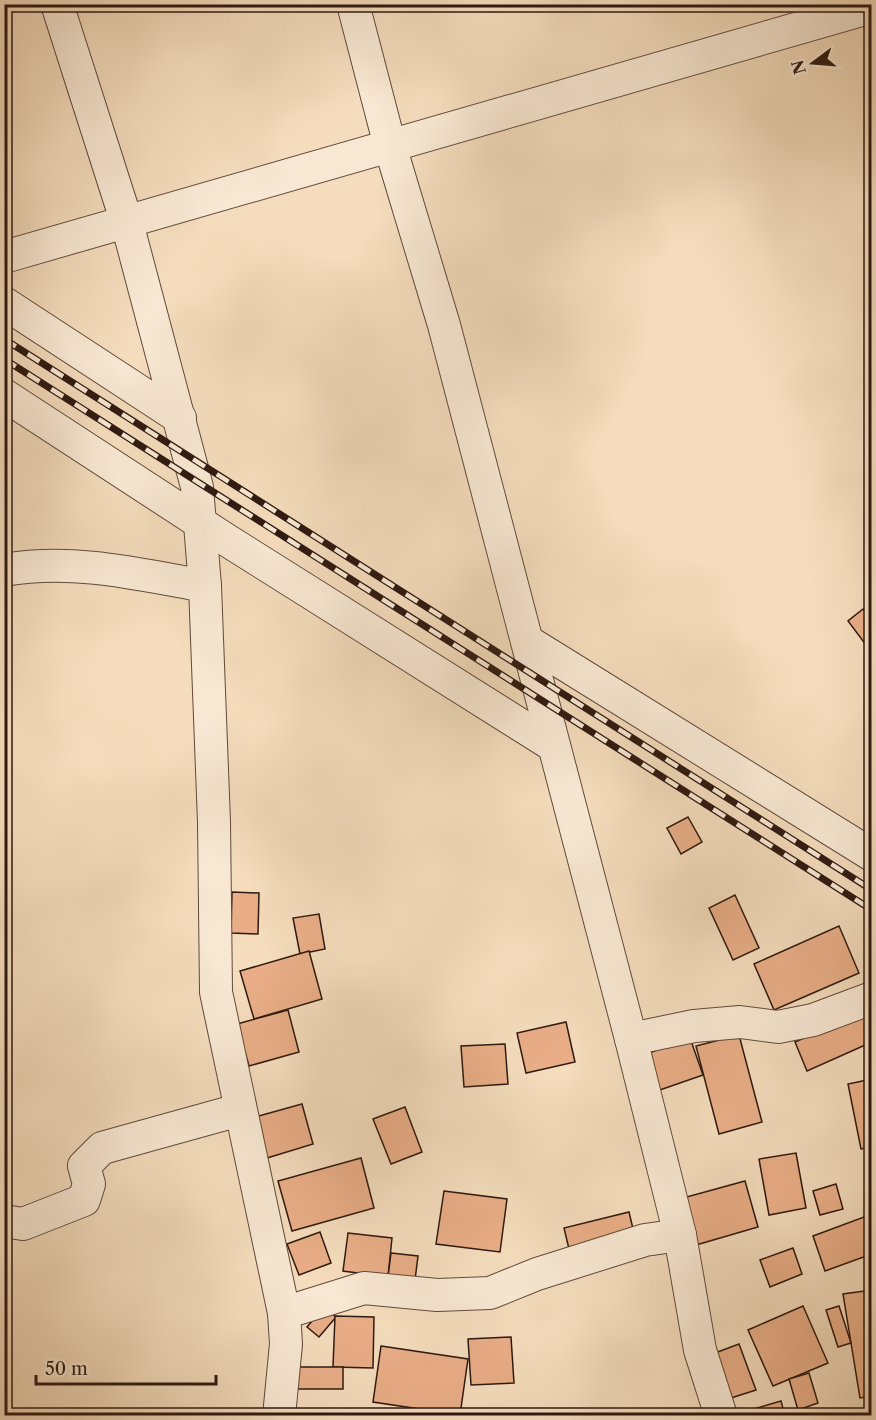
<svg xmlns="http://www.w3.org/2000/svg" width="876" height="1420" viewBox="0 0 876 1420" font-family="'Libre Caslon Text',serif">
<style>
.building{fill:#e9ae87;stroke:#2f1911;stroke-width:1.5}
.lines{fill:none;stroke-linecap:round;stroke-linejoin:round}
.minor-casing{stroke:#604a3c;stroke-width:34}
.minor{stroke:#f8e8d3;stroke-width:32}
.rail-casing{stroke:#2f1911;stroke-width:7}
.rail{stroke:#f8e8d3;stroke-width:4.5;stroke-dasharray:14;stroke-linecap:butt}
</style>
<rect width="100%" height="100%" fill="#f4dcbc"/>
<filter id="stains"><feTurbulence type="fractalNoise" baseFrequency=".00333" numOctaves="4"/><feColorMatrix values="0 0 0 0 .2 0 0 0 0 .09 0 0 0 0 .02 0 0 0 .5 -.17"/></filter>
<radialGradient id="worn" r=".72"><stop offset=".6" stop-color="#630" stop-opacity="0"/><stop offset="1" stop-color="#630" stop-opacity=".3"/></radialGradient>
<g class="building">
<path d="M863 609 872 620V653L848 621Z"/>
<path d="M688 817 702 842 681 854 667 828Z"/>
<path d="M232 892 259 893 258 934 231 933Z"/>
<path d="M735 895 759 948 733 960 709 908Z"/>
<path d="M319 914 325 949 300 954 293 918Z"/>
<path d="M839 926 859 973 774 1010 754 964Z"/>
<path d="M309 951 322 999 254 1019 240 971Z"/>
<path d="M872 1008V1042L807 1071 795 1042Z"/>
<path d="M288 1010 299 1052 249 1066 237 1024Z"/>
<path d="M566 1022 575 1062 526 1073 517 1033Z"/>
<path d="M739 1035 762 1122 719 1134 696 1046Z"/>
<path d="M690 1038 703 1075 654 1092 641 1056Z"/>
<path d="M505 1044 508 1084 464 1087 461 1046Z"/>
<path d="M872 1079V1147L861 1149 848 1084Z"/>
<path d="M302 1104 313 1144 267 1158 255 1117Z"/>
<path d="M405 1107 422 1152 391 1164 373 1119Z"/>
<path d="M796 1153 806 1208 769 1215 759 1159Z"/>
<path d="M361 1158 374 1208 292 1231 278 1181Z"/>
<path d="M745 1181 758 1227 696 1245 683 1198Z"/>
<path d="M836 1184 843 1209 820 1215 813 1191Z"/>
<path d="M444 1191 507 1199 500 1252 436 1244Z"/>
<path d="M629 1212 634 1233 569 1249 564 1228Z"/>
<path d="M872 1214V1254L825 1271 813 1236Z"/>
<path d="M320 1232 331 1263 299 1275 287 1244Z"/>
<path d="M348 1233 392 1238 388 1277 343 1271Z"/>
<path d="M793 1248 802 1274 770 1287 760 1260Z"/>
<path d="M391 1253 418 1256 415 1280 388 1277Z"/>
<path d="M872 1290V1396L860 1398 843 1294Z"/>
<path d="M803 1306 828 1363 773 1386 748 1330Z"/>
<path d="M839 1306 851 1343 838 1347 826 1310Z"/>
<path d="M324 1307 336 1317 319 1337 307 1327Z"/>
<path d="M335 1316 374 1317 373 1368 333 1367Z"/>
<path d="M511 1337 514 1383 471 1385 468 1339Z"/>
<path d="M739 1344 756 1390 731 1398 715 1353Z"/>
<path d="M381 1346 468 1359 460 1415 373 1402Z"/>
<rect x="296" y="1367" width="47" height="22"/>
<path d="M809 1373 818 1403 798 1410 789 1379Z"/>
<path d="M781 1401 785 1416H736V1414Z"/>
</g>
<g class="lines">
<defs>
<g id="minor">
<path d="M57 4 127 223 197 487 205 586 214 822 216 992 284 1313 286 1344 279 1416"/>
<path d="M353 4 390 146 444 325 631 1039 680 1235 700 1350 721 1416"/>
<path d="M4 257 872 7"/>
<path d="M4 303 180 418"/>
<path d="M4 395 225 539 554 746"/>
<path d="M4 570C73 558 138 574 205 586"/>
<path d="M527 641 872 855"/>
<path d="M631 1039 694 1026 740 1022 778 1027 813 1020 872 998"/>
<path d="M4 1221 23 1224 84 1200 89 1184 84 1166 102 1148 239 1110"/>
<path d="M284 1313 364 1288 437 1295 490 1293 537 1274 645 1240 680 1235"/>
</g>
</defs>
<use href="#minor" class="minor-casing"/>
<use href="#minor" class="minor"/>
<defs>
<g id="rail">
<path d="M4 339 872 890"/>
<path d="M4 359 872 910"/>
</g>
</defs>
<use href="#rail" class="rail-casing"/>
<use href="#rail" class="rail"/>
</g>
<rect width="876" height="1420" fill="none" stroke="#f4dcbc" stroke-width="24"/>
<rect x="6" y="6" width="864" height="1408" fill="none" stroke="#2f1911" stroke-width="3"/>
<rect x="12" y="12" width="852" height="1396" fill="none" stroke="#2f1911" stroke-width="1.5"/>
<g transform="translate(813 63) rotate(254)" stroke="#f8e8d3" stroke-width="4.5" paint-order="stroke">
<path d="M0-4.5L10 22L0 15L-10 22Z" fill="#2f1911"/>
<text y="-9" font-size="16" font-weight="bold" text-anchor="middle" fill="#2f1911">N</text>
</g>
<path d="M36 1375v9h180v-9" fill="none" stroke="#2f1911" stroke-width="3"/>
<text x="45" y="1375" font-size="18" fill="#2f1911" stroke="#f8e8d3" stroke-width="4.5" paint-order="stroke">50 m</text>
<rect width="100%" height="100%" filter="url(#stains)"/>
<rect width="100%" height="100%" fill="url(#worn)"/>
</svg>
